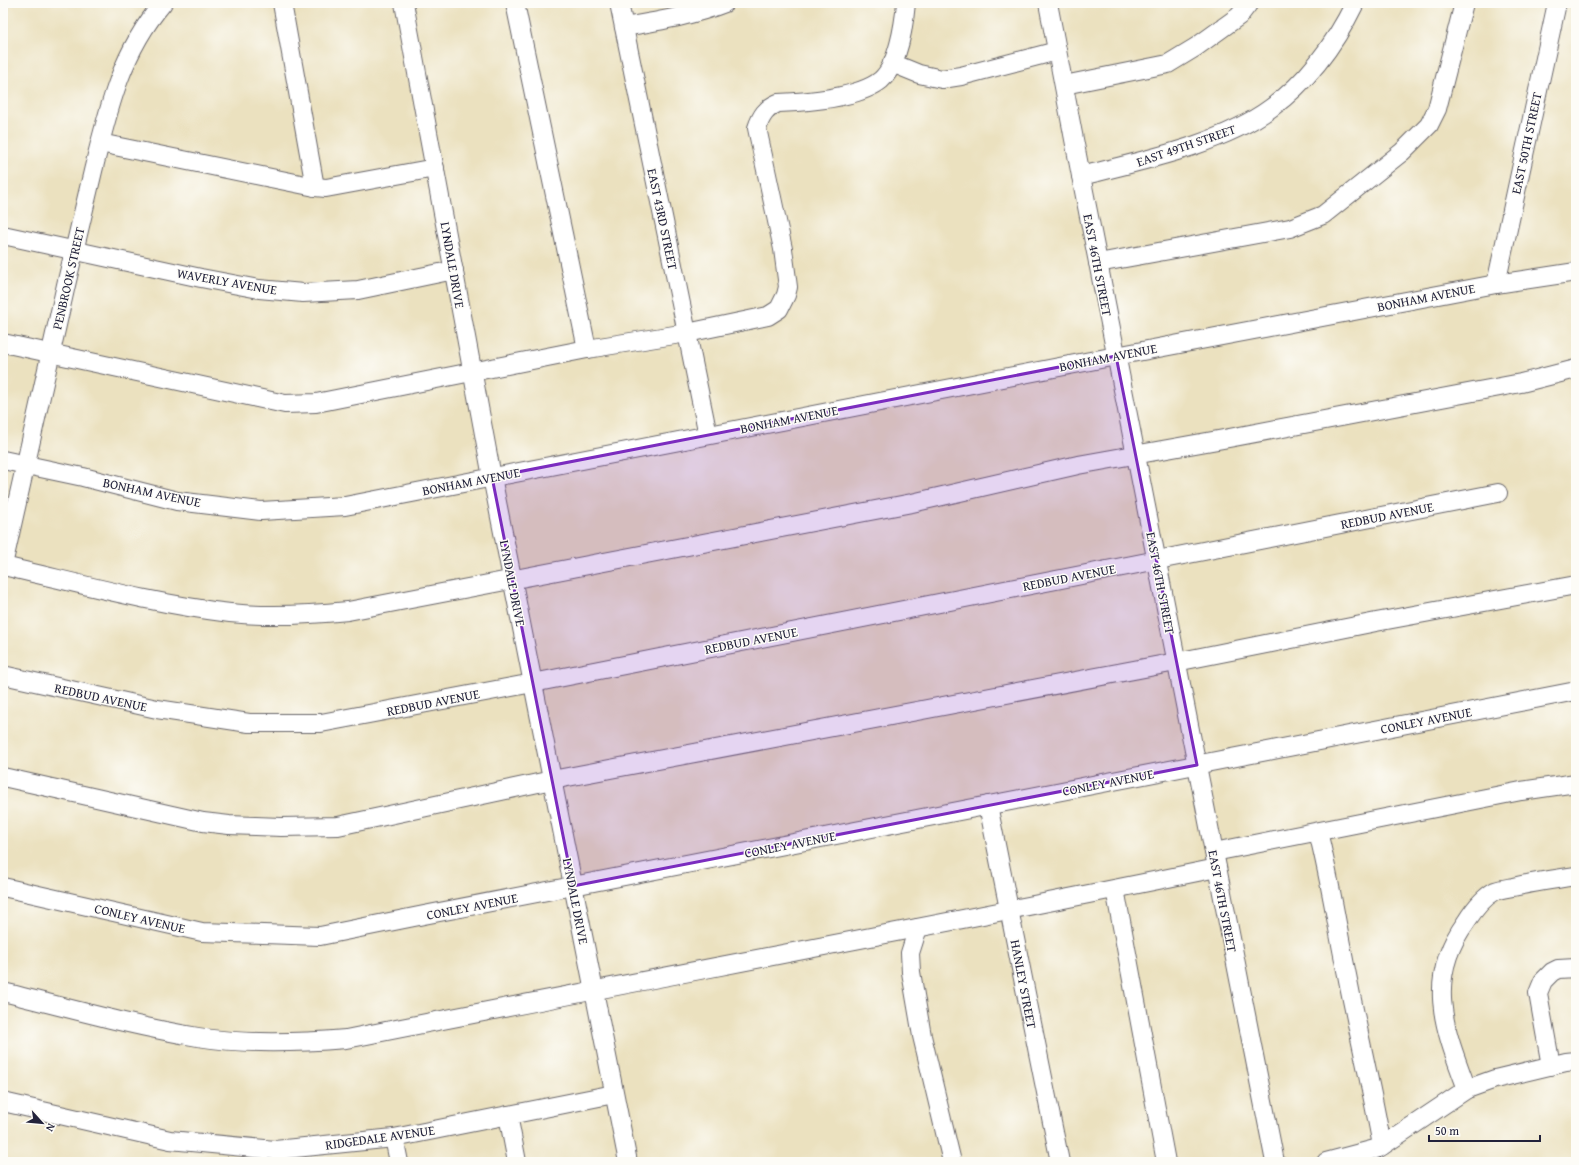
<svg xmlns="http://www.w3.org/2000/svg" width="1579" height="1165" viewBox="0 0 1579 1165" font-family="'Gentium Book Plus',serif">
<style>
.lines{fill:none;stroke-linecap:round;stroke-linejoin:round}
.minor-casing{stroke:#686569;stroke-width:20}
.minor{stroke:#fff;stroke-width:18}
.marked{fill:#7b2cbf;fill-opacity:0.2;stroke:#7b2cbf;stroke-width:3;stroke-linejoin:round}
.labels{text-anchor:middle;stroke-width:3;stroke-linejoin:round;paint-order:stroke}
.street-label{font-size:13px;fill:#22223b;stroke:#fdfcf7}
</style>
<rect width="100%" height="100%" fill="#fdfcf7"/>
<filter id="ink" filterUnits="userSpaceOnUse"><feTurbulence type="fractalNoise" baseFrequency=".025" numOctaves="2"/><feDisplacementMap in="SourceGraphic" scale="8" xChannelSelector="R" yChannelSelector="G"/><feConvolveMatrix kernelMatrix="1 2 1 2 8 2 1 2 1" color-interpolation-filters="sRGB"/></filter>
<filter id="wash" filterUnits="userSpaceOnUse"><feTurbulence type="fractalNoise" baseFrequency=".012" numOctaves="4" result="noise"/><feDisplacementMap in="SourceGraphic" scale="16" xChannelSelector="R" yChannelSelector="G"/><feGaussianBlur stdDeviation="0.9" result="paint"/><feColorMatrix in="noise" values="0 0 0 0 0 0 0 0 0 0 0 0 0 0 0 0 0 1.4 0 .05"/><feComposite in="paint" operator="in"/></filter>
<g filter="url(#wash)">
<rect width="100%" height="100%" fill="#ebe1bf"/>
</g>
<g filter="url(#ink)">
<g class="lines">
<defs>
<g id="minor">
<path d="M282 3 315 187"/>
<path d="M404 3 492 477 628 1162"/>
<path d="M515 3 587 349"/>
<path d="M619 3 708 435"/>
<path d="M1048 3 1081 176 1275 1162"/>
<path d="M624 27C658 21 692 16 725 3"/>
<path d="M892 63 919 74 942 79 961 76 1057 51"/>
<path d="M1064 85 1168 64 1196 47 1239 16 1249 3"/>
<path d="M100 143 315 187 326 188 435 168"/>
<path d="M1081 176C1140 161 1221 145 1271 108 1308 81 1335 44 1355 3"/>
<path d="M3 235 201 278 259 289 303 293 358 290 454 270"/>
<path d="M1098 263 1290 228 1323 215 1402 152 1429 125 1437 109 1464 3"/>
<path d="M1496 284 1557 3"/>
<path d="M3 343 285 404 316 403 587 349 687 333 768 316 779 309 786 295 788 287 783 249 757 128C761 116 766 108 778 103 806 102 859 98 881 80 898 65 904 25 906 3"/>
<path d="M3 460 83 477 177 501 261 511 345 506 1116 356 1496 284 1576 272"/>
<path d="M3 565C24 472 45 379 66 285 75 247 84 209 93 171 108 110 121 52 163 3"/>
<path d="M3 566C78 583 153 604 230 613 269 617 309 615 348 611L912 503 1078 465 1229 438 1521 383 1576 369"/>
<path d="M3 675 157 709 249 723H321L533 683 1498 493"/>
<path d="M3 777 203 822 229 825 281 827 338 826 552 780 1176 662 1376 622 1576 585"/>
<path d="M988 805 1060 1162"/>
<path d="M1318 832C1330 879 1337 927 1347 975 1358 1032 1372 1089 1382 1146"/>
<path d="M1214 852 1521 791 1576 783"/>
<path d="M3 887 202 932 320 936 424 915 1576 691"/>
<path d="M1115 889 1166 1162"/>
<path d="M918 928 910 953 911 972 922 1036 952 1162"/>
<path d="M3 992C68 1008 132 1026 198 1037 246 1045 297 1043 346 1039 636 981 927 928 1217 868"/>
<path d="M1551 1066 1538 993 1543 981 1552 972 1558 969 1576 968"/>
<path d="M1467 1089C1445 1030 1424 980 1466 922 1473 911 1484 897 1495 891 1501 889 1508 888 1513 887 1534 882 1555 879 1576 876"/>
<path d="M3 1102 170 1140 275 1150 394 1138 614 1094"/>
<path d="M508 1115 517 1162"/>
<path d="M394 1138 399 1162"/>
<path d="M1326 1162 1379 1148 1467 1089 1495 1079 1566 1062 1576 1061"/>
</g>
</defs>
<use href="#minor" class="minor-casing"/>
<use href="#minor" class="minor"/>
</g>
</g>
<path class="marked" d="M1116 356 1197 765 573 886 492 477Z"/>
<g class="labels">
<g class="street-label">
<text transform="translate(1526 143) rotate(-78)" y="5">EAST 50TH STREET</text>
<text transform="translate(1186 145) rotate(-19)" y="5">EAST 49TH STREET</text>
<text transform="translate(663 219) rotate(78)" y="5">EAST 43RD STREET</text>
<text transform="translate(453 265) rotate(80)" y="5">LYNDALE DRIVE</text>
<text transform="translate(1098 265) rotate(79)" y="5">EAST 46TH STREET</text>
<text transform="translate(68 278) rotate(-77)" y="5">PENBROOK STREET</text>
<text transform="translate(227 281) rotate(10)" y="5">WAVERLY AVENUE</text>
<text transform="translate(1426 297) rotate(-11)" y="5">BONHAM AVENUE</text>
<text transform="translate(1108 357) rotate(-11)" y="5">BONHAM AVENUE</text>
<text transform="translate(789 419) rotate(-11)" y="5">BONHAM AVENUE</text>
<text transform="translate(471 481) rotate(-11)" y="5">BONHAM AVENUE</text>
<text transform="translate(152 492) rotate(12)" y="5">BONHAM AVENUE</text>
<text transform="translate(1387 515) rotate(-11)" y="5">REDBUD AVENUE</text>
<text transform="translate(1069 577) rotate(-11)" y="5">REDBUD AVENUE</text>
<text transform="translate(513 583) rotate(79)" y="5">LYNDALE DRIVE</text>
<text transform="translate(1161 583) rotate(79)" y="5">EAST 46TH STREET</text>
<text transform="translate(751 640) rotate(-11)" y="5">REDBUD AVENUE</text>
<text transform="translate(101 697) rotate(12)" y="5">REDBUD AVENUE</text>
<text transform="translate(433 702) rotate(-11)" y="5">REDBUD AVENUE</text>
<text transform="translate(1426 720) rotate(-11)" y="5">CONLEY AVENUE</text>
<text transform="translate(1108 782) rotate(-11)" y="5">CONLEY AVENUE</text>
<text transform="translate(790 844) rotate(-11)" y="5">CONLEY AVENUE</text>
<text transform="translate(576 901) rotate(79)" y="5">LYNDALE DRIVE</text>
<text transform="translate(1223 901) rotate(79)" y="5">EAST 46TH STREET</text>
<text transform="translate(472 906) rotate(-11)" y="5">CONLEY AVENUE</text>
<text transform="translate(140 918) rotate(13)" y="5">CONLEY AVENUE</text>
<text transform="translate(1024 984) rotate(79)" y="5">HANLEY STREET</text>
<text transform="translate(380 1137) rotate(-8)" y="5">RIDGEDALE AVENUE</text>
</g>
</g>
<rect width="1579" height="1165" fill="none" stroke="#fdfcf7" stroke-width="16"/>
<g transform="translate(42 1123) rotate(117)" stroke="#fdfcf7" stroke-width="3" paint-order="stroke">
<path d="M0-3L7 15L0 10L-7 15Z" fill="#22223b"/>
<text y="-6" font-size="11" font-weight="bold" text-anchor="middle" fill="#22223b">N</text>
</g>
<path d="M1429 1135v6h111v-6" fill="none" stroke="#22223b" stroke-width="2"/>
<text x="1435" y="1135" font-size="12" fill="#22223b" stroke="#fdfcf7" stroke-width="3" paint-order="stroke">50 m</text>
</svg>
